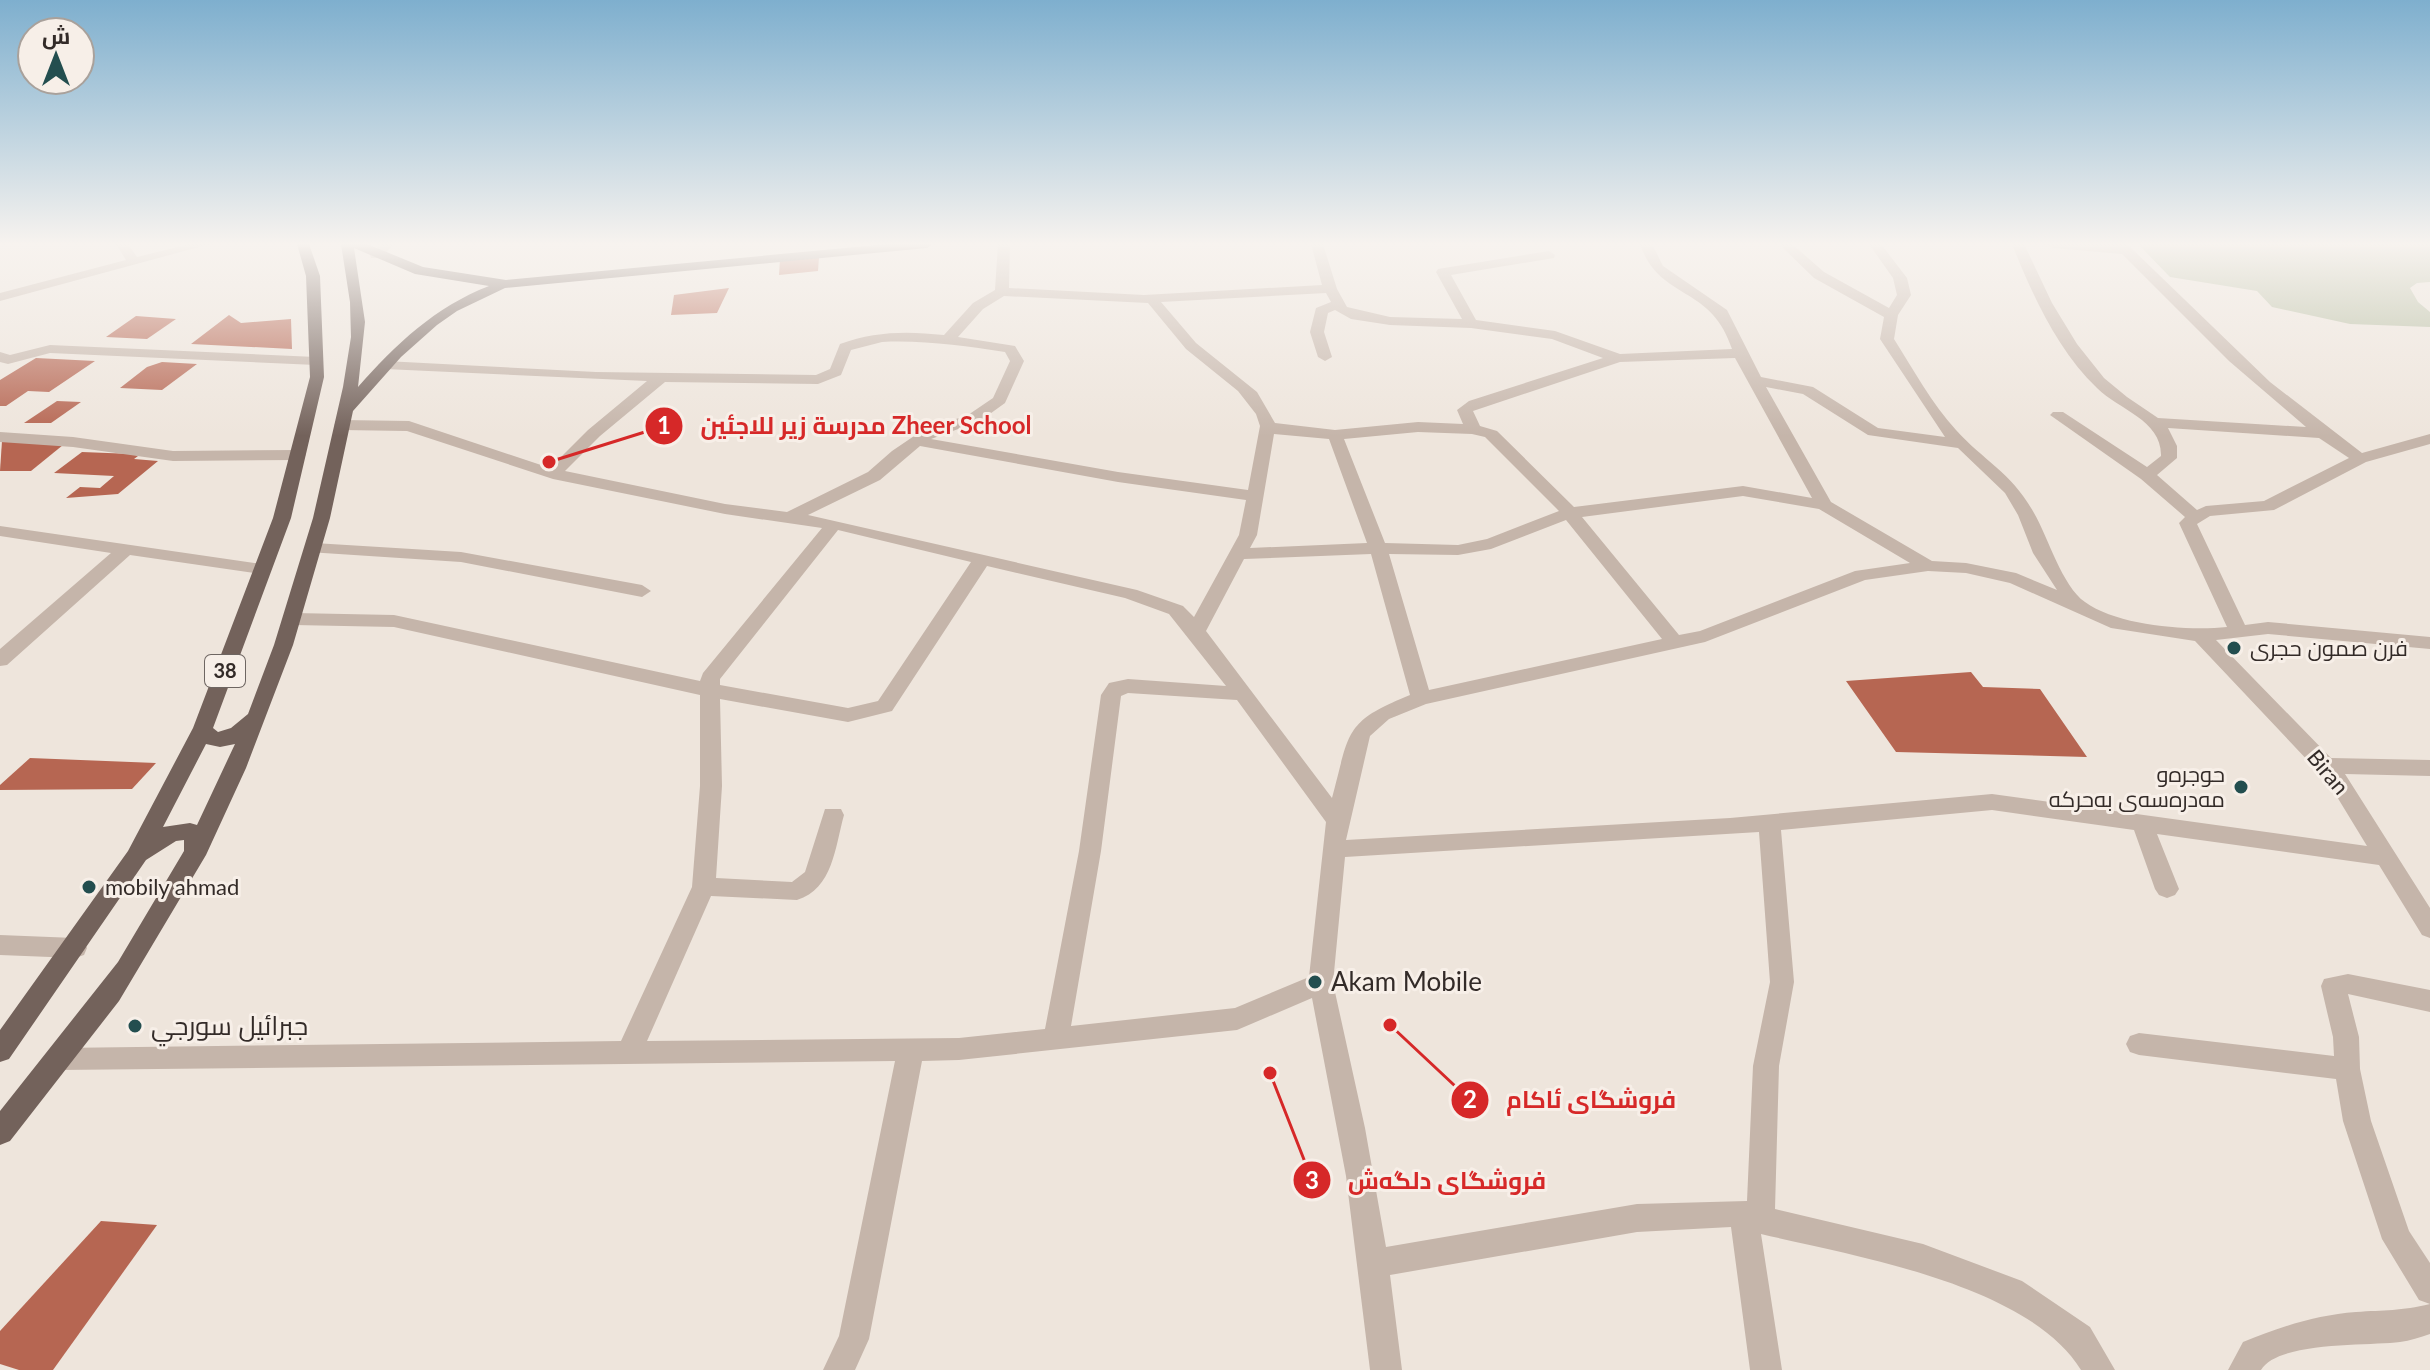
<svg xmlns="http://www.w3.org/2000/svg" width="2430" height="1370" viewBox="0 0 2430 1370" font-family="Lato,Cairo,sans-serif">
<style>
.green{fill:#b3bb9e}
.building{fill:#b66652}
.lines{fill:none;stroke-linecap:round;stroke-linejoin:round}
.minor{fill:#c5b5aa;fill-rule:evenodd}
.major{fill:#73625b;fill-rule:evenodd}
.poi-dot{fill:#234e4f;stroke:#f7efe8;stroke-width:3}
.labels{text-anchor:middle;stroke-width:6;stroke-linejoin:round;paint-order:stroke}
.shield{fill:#f7efe8;stroke:#6e6662;stroke-width:2}
.shield-label{font-size:20px;font-weight:bold;fill:#332b28}
.poi-label{font-size:22px;fill:#332b28;stroke:#f7efe8;text-anchor:start}
.street-label{font-size:22px;fill:#332b28;stroke:#f7efe8}
.near-poi-label{font-size:26px;fill:#332b28;stroke:#f7efe8;text-anchor:start}
.leader{fill:none;stroke:#d62828;stroke-width:3}
.callout-dot{fill:#d62828;stroke:#f7efe8;stroke-width:3}
.mark-label{font-size:24px;text-anchor:middle;font-weight:bold;fill:#fff}
.callout-label{font-size:24px;text-anchor:middle;font-weight:bold;fill:#d62828;stroke:#f7efe8;stroke-width:6;stroke-linejoin:round;paint-order:stroke}
</style>
<rect width="100%" height="100%" fill="#eee5dc"/>
<path class="green" d="M2138 244H2430V282L2417 283 2410 288 2418 302 2430 312V327L2350 324 2272 307 2257 291 2170 277Z"/>
<g class="building">
<path d="M819 257 818 271 779 275 780 259Z"/>
<path d="M729 288 717 313 671 315 674 295Z"/>
<path d="M229 315 241 323 291 319 292 349 191 344Z"/>
<path d="M136 316 176 319 147 339 106 337Z"/>
<path d="M36 358 95 361 49 392 28 391 6 406H0V380Z"/>
<path d="M162 362 197 364 162 390 120 388 147 367Z"/>
<path d="M57 401 81 402 51 423H24Z"/>
<path d="M2 441 63 445 31 471H0Z"/>
<path d="M82 452 133 454 138 456 134 459 158 461 118 494 66 498 80 487 100 488 114 476 54 473Z"/>
<path d="M1971 672 1983 687 2040 689 2087 757 1896 752 1846 681Z"/>
<path d="M30 758 156 763 132 789 0 790V785Z"/>
<path d="M101 1221 157 1225 53 1370H19L0 1364V1331Z"/>
</g>
<g class="lines">
<g class="minor">
<path d="M116 244H128L137 257 190 244H210L0 301V293L126 260Z"/>
<path d="M381 244H394L381 258H371L370 255Z"/>
<path d="M998 244H1010L1009 288 1144 295 1322 285 1311 244H1323L1337 289 1347 307 1390 317 1462 319 1436 272 1438 269 1549 251 1555 255 1554 258 1451 275 1476 320 1555 331 1620 354 1732 349C1711 284 1659 301 1640 244H1652L1663 266 1727 310 1761 377 1813 387 1878 428 1945 437 1880 339 1884 317 1814 278 1779 244H1792L1824 272 1889 308 1897 295 1893 278 1869 244H1881L1907 278 1911 295 1898 315 1894 339C1913 369 1932 404 1956 430 1984 461 2012 473 2034 513 2048 537 2062 586 2085 602 2118 626 2188 631 2227 627L2179 523 2185 517 2141 479 2050 415 2053 412H2063L2147 467 2161 456C2162 420 2119 410 2097 388 2057 350 2032 294 2012 244H2024L2052 303 2077 344 2104 378 2127 397 2158 418 2306 427 2229 361 2122 254 2053 248 2047 244H2127L2270 382 2362 453 2430 434V444L2366 462 2274 510 2210 516 2197 524 2245 625 2268 622 2430 637V649L2268 634 2216 640 2331 758 2430 760V776L2345 774 2430 908V938L2422 935 2379 865 2157 834 2179 889 2175 895 2167 898 2159 895 2155 889 2134 830 1992 810 1781 830 1794 982 1779 1066 1775 1209 1923 1244 2022 1281 2090 1327 2115 1370H2081C2028 1284 1854 1256 1761 1234L1782 1370H1750L1731 1227 1637 1232 1390 1275 1402 1370H1370L1346 1176 1312 998 1237 1030 959 1060 922 1061 869 1339 855 1370H823L839 1336 895 1061 59 1070 50 1067 46 1059 50 1051 59 1048 621 1041 692 887 700 786V695L394 627 294 625 285 619 294 613 394 615 700 681 703 673 822 528 725 514 553 479 407 431 342 430 334 425 342 420 409 421 550 468 588 430 647 381 385 369 378 365 385 361 596 372 816 375 830 369 840 344C875 331 908 331 944 335L973 303 995 290ZM1326 293 1331 302 1316 308 1310 332 1318 357 1325 361 1332 357 1324 332 1328 313 1335 310 1351 319 1390 325 1471 328 1552 339 1603 358 1469 401 1457 410 1463 424 1418 422 1335 430 1275 423 1257 392 1196 343 1161 302ZM1004 296 1148 303 1186 349 1238 391 1256 414 1260 426 1248 490 1118 472 931 439 980 421 1005 403 1024 361 1015 346 958 337 983 309ZM882 342C924 340 964 346 1005 352L1010 361 993 398 968 415 923 430 892 451 868 472 787 512 725 504 565 471 600 436 665 382 818 384 841 375 851 350ZM1735 358 1812 498 1743 486 1574 507 1497 431 1480 426 1473 411 1620 362ZM1766 387 1803 394 1868 435 1958 448 2005 493 2018 515 2033 553 2057 590 2016 573 1966 563 1932 561 1831 502ZM2168 428 2319 438 2349 458 2264 501 2206 506 2197 510 2157 475 2177 458V446ZM1418 432 1472 434 1485 437 1559 511 1487 539 1458 545 1385 543 1344 439ZM1274 434 1329 439 1367 543 1250 548 1257 535ZM920 446 1118 482 1246 500 1239 535 1194 617 1183 606 1137 590 808 515 880 480ZM1743 496 1819 509 1910 563 1855 571 1700 631 1679 635 1582 517ZM1566 520 1662 639 1429 690 1389 554 1458 555 1491 549ZM838 530 971 562 878 701 848 708 720 685V679ZM1371 554 1410 695C1343 722 1350 732 1332 798L1206 631 1244 559ZM987 566 1125 598 1169 614 1226 686 1128 679 1109 683 1101 695 1079 851 1045 1029 959 1038 647 1041 711 896 797 900C833 889 835 847 844 815L841 809H825L805 872 792 882 716 878 722 786 720 699 848 722 892 711ZM1928 571 1966 573 2010 583 2111 628 2195 641 2328 782 2367 846 1992 794 1730 818 1346 840 1370 736 1389 719 1426 704 1705 642 1865 580ZM1128 693 1237 700 1326 822 1309 977 1235 1008 1071 1026 1101 851 1121 696ZM1759 832 1770 982 1753 1066 1747 1201 1637 1204 1386 1247 1365 1128 1333 983 1345 857Z"/>
<path d="M50 345 316 357 323 361 316 365 50 353 8 364 0 362V352L10 355Z"/>
<path d="M0 432 73 437 173 451 298 450 306 455 298 460 173 461 73 447 0 442Z"/>
<path d="M0 526 262 564 271 569 262 574 130 555 7 665 0 666V649L111 553 0 536Z"/>
<path d="M314 543 461 552 642 585 651 591 642 597 461 562 308 552 305 548Z"/>
<path d="M0 935 75 938 84 941 87 948 84 955 75 958 0 955Z"/>
<path d="M2348 974 2430 990V1012L2348 994 2359 1037 2360 1069 2371 1121 2409 1231 2430 1263V1334C2420 1337 2410 1341 2400 1342 2370 1346 2278 1341 2261 1370H2228L2243 1342C2280 1327 2316 1315 2356 1312 2384 1310 2401 1311 2430 1304L2419 1300 2382 1239 2343 1121 2336 1079 2139 1055 2130 1052 2126 1044 2130 1036 2139 1033 2334 1056 2333 1037 2321 986 2324 979Z"/>
</g>
<path class="major" d="M297 244H309L320 276 324 377 291 518 213 728 218 732 231 728 248 714 274 645 313 518 343 387 351 337 350 302 341 244H367L423 267 506 280 888 244H933L927 248 505 288 457 311 437 325 401 357 353 411 330 518 293 645 246 768 206 855 119 1001 10 1141 0 1145V1111L118 962 184 851V840L176 841 146 860 9 1059 0 1062V1030L128 851 193 728 273 518 310 377 306 276ZM354 248 415 274 489 286C435 307 396 344 358 387L365 322ZM206 744 220 747 235 744 197 825 190 823 163 827Z"/>
</g>
<linearGradient id="sky" x2="0" y2="1"><stop stop-color="#7eafce"/><stop offset="0.56" stop-color="#f7f3ef"/><stop offset="1" stop-color="#f7f3ef" stop-opacity="0"/></linearGradient>
<rect width="2430" height="436" fill="url(#sky)"/>
<g class="poi-dot">
<circle cx="2234" cy="648" r="8"/>
<circle cx="2241" cy="787" r="8"/>
<circle cx="89" cy="887" r="8"/>
<circle cx="1315" cy="982" r="8"/>
<circle cx="135" cy="1026" r="8"/>
</g>
<g class="labels">
<rect class="shield" x="205" y="655" width="40" height="32" rx="6"/>
<g class="shield-label">
<text x="225" y="678">38</text>
</g>
<g class="poi-label">
<text x="2250" y="656">فرن صمون حجری</text>
<text x="2225" y="782" text-anchor="end">حوجره‌و<tspan x="2225" dy="25">مه‌دره‌سه‌ی به‌حرکه</tspan></text>
<text x="105" y="895">mobily ahmad</text>
</g>
<g class="street-label">
<text transform="translate(2328 772) rotate(50)" y="8">Biran</text>
</g>
<g class="near-poi-label">
<text x="1331" y="991">Akam Mobile</text>
<text x="151" y="1035">جبرائيل سورجي</text>
</g>
</g>
<path class="leader" d="M549 462L664 426M1390 1025L1470 1100M1270 1073L1312 1180"/>
<g class="callout-dot">
<circle cx="549" cy="462" r="8"/>
<circle cx="1390" cy="1025" r="8"/>
<circle cx="1270" cy="1073" r="8"/>
<circle cx="664" cy="426" r="20"/>
<circle cx="1470" cy="1100" r="20"/>
<circle cx="1312" cy="1180" r="20"/>
</g>
<g class="mark-label">
<text x="664" y="434">1</text>
<text x="1470" y="1108">2</text>
<text x="1312" y="1189">3</text>
</g>
<g class="callout-label">
<text x="866" y="434">مدرسة زير للاجئين Zheer School</text>
<text x="1591" y="1108">فروشگای ئاکام</text>
<text x="1447" y="1189">فروشگای دلگه‌ش</text>
</g>
<g transform="translate(56 56)"><circle r="38" fill="#f7efe8" stroke="#a9a19b" stroke-width="2"/>
<path d="M0-6L14 30L0 20L-14 30Z" fill="#234e4f"/>
<text y="-12" font-size="22" font-weight="bold" text-anchor="middle" fill="#332b28">ش</text>
</g>
</svg>
